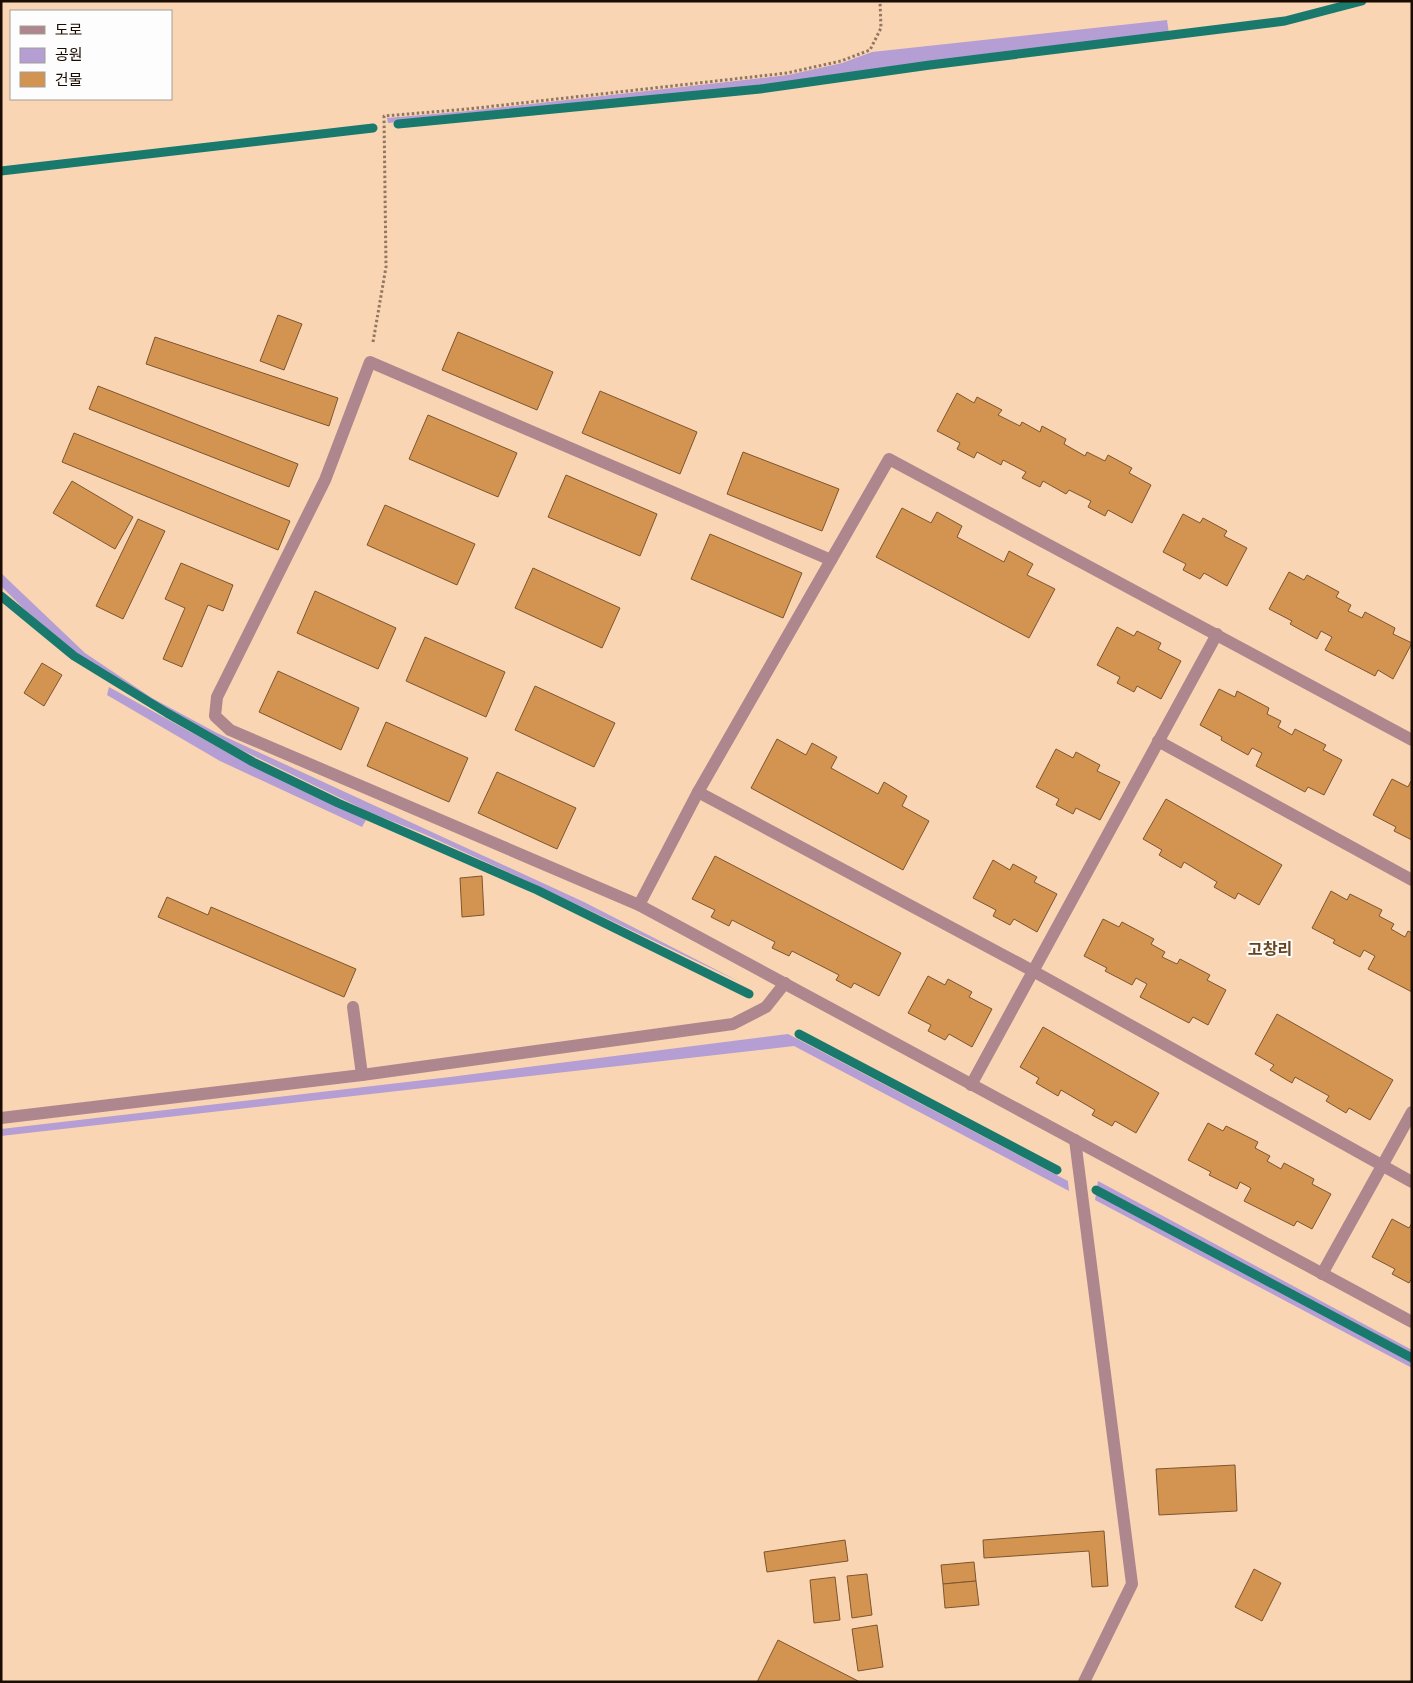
<svg xmlns="http://www.w3.org/2000/svg" width="1413" height="1683" viewBox="0 0 1413 1683" font-family="Cabin,'Noto Sans KR',sans-serif">
<style>
.green{fill:#b59ed3}
.lines{fill:none;stroke-linecap:round;stroke-linejoin:round}
.stream{stroke:#18796c;stroke-width:9}
.building{fill:#d39351;stroke:#7d562f}
.path{stroke:#91775f;stroke-width:3;stroke-dasharray:2.5 2.5;stroke-linecap:butt}
.lane{stroke:#ae868e;stroke-width:12}
.street{stroke:#ae868e;stroke-width:12}
.labels{text-anchor:middle;stroke-width:4;stroke-linejoin:round;paint-order:stroke}
.quarter-label{font-size:16px;font-weight:bold;fill:#6a441c;stroke:#fdfdfd}
</style>
<rect width="100%" height="100%" fill="#f9d5b3"/>
<g class="green">
<path d="M1167 20 1169 34 930 63 760 87 398 122 388 123 387 118 468 111 788 75 842 63 872 52Z"/>
<path d="M1 573 85 653 152 698 217 733 584 902 740 982 534 884 424 834 369 812 219 739 140 694 73 651 24 609 1 586Z"/>
<path d="M109 687 234 756 366 820 362 827 220 761 107 695Z"/>
<path d="M788 1034 1068 1181 1069 1191 794 1046 1 1136V1129L450 1077Z"/>
<path d="M1098 1181 1412 1350V1368L1095 1200Z"/>
</g>
<g class="lines">
<g class="stream">
<path d="M398 124 760 89 930 65 1285 21 1362 1"/>
<path d="M1 171 373 128"/>
<path d="M1 596 74 656 167 713 253 762 338 803 537 890 749 994"/>
<path d="M799 1034 1057 1170"/>
<path d="M1096 1190 1412 1358"/>
</g>
</g>
<g class="building">
<path d="M278 315 302 324 284 370 260 361Z"/>
<path d="M458 332 553 372 537 410 442 370Z"/>
<path d="M155 337 338 398 329 426 146 364Z"/>
<path d="M98 386 298 464 289 487 89 409Z"/>
<path d="M600 391 697 432 680 474 582 433Z"/>
<path d="M957 393 974 403 977 397 1002 410 998 415 1020 426 1022 422 1040 432 1042 426 1066 439 1064 444 1085 456 1087 452 1105 461 1108 455 1132 468 1129 473 1151 485 1132 523 1108 510 1105 516 1088 507 1091 501 1069 490 1066 494 1043 481 1040 487 1022 478 1026 472 1003 460 1001 465 977 452 974 458 957 449 960 443 937 431Z"/>
<path d="M428 415 517 453 498 497 409 459Z"/>
<path d="M74 433 290 521 278 550 62 462Z"/>
<path d="M743 452 839 489 822 531 727 494Z"/>
<path d="M566 475 657 514 640 556 548 517Z"/>
<path d="M72 481 133 517 115 549 53 513Z"/>
<path d="M385 505 475 544 457 585 367 545Z"/>
<path d="M902 508 931 523 937 512 962 526 957 537 1004 562 1009 551 1033 564 1027 575 1055 589 1029 638 876 557Z"/>
<path d="M1183 514 1200 523 1203 518 1227 531 1224 536 1247 548 1227 586 1204 573 1200 579 1183 570 1186 564 1163 552Z"/>
<path d="M138 519 165 531 123 619 96 606Z"/>
<path d="M710 534 802 573 783 618 691 579Z"/>
<path d="M181 563 233 585 223 611 208 605 182 667 163 659 185 608 165 599Z"/>
<path d="M533 568 620 608 602 648 515 608Z"/>
<path d="M1289 572 1304 580 1307 575 1339 592 1336 597 1351 605 1348 611 1362 618 1365 612 1395 628 1393 634 1412 643 1393 679 1378 670 1375 676 1325 650 1332 637 1321 631 1317 639 1290 624 1292 621 1269 609Z"/>
<path d="M315 591 396 628 378 669 297 633Z"/>
<path d="M1117 627 1134 636 1137 631 1161 643 1158 649 1181 661 1161 699 1137 686 1134 692 1117 683 1120 677 1097 665Z"/>
<path d="M425 637 505 672 486 717 406 681Z"/>
<path d="M42 663 62 675 44 706 24 693Z"/>
<path d="M278 671 359 708 341 750 259 712Z"/>
<path d="M535 686 615 723 594 767 515 730Z"/>
<path d="M1219 689 1235 697 1237 691 1269 708 1267 714 1281 721 1278 727 1292 735 1295 729 1326 745 1323 750 1342 760 1324 795 1308 787 1305 792 1256 766 1262 753 1252 748 1248 755 1221 740 1222 737 1200 725Z"/>
<path d="M386 722 468 758 449 802 367 766Z"/>
<path d="M777 739 806 755 812 743 837 757 831 768 878 794 884 782 907 796 902 806 929 821 903 870 751 788Z"/>
<path d="M1056 749 1073 758 1076 752 1100 765 1097 771 1120 782 1100 820 1076 808 1073 814 1056 805 1059 799 1036 787Z"/>
<path d="M497 772 576 808 557 849 478 813Z"/>
<path d="M1392 779 1408 787 1411 781 1412 782V840L1394 831 1396 827 1373 815Z"/>
<path d="M1166 799 1282 865 1259 905 1238 893 1235 899 1214 887 1217 882 1184 862 1181 868 1159 855 1162 850 1143 839Z"/>
<path d="M715 856 901 953 879 996 854 983 851 988 836 980 839 975 792 951 789 956 772 948 775 942 732 920 729 926 711 917 715 910 692 899Z"/>
<path d="M993 860 1010 870 1013 864 1037 877 1034 882 1057 894 1037 932 1014 919 1010 925 993 916 996 910 973 898Z"/>
<path d="M482 876 484 915 462 917 460 878Z"/>
<path d="M1331 891 1347 900 1350 894 1382 910 1379 916 1394 924 1391 929 1405 937 1408 931 1412 933V992L1368 969 1375 956 1364 950 1360 957 1333 943 1335 940 1312 928Z"/>
<path d="M167 897 208 915 211 907 356 969 344 997 158 917Z"/>
<path d="M1103 919 1119 927 1122 922 1154 939 1151 944 1165 952 1162 957 1177 964 1180 959 1210 975 1207 980 1226 990 1208 1025 1193 1017 1189 1023 1140 997 1147 984 1136 978 1132 985 1105 971 1107 968 1084 956Z"/>
<path d="M928 976 945 985 948 979 972 992 969 997 992 1009 972 1047 949 1034 945 1040 928 1031 931 1025 908 1013Z"/>
<path d="M1277 1014 1393 1080 1370 1120 1349 1108 1346 1113 1326 1101 1329 1096 1295 1077 1292 1083 1270 1070 1274 1065 1255 1054Z"/>
<path d="M1043 1027 1159 1093 1136 1133 1115 1121 1112 1126 1092 1115 1095 1110 1061 1090 1058 1096 1036 1083 1039 1078 1020 1067Z"/>
<path d="M1208 1123 1223 1131 1226 1126 1258 1142 1255 1148 1270 1156 1267 1161 1281 1169 1284 1163 1314 1179 1312 1184 1331 1194 1312 1229 1297 1221 1294 1226 1244 1201 1251 1188 1240 1182 1237 1189 1209 1175 1211 1172 1188 1160Z"/>
<path d="M1392 1219 1409 1228 1412 1223V1278L1409 1283 1392 1274 1395 1269 1372 1257Z"/>
<path d="M1235 1465 1237 1511 1159 1515 1156 1469Z"/>
<path d="M1104 1531 1108 1586 1092 1587 1089 1551 984 1558 983 1540Z"/>
<path d="M845 1540 848 1561 767 1572 764 1552Z"/>
<path d="M974 1562 976 1581 943 1584 941 1565Z"/>
<path d="M1254 1569 1281 1583 1262 1621 1235 1607Z"/>
<path d="M867 1574 872 1615 852 1618 847 1576Z"/>
<path d="M835 1577 840 1620 814 1623 810 1580Z"/>
<path d="M976 1581 979 1605 945 1608 943 1584Z"/>
<path d="M877 1625 883 1667 858 1671 852 1629Z"/>
<path d="M778 1640 860 1682H757Z"/>
</g>
<g class="lines">
<path class="path" d="M373 342 386 267 384 116 468 109 787 73 841 61 870 50 881 28 880 1"/>
<g class="lane">
<path d="M353 1007 362 1075"/>
<path d="M1075 1140 1132 1584 1084 1682"/>
</g>
<g class="street">
<path d="M831 560 370 362 325 480 217 697 215 716 230 730 639 905 1412 1322"/>
<path d="M1158 741 1412 880"/>
<path d="M698 792 1033 971 1412 1182"/>
<path d="M639 905 698 792 889 459 1412 740"/>
<path d="M971 1085 1217 634"/>
<path d="M1 1118 362 1075 733 1024 766 1007 785 983"/>
<path d="M1322 1274 1412 1112"/>
</g>
</g>
<g class="labels">
<g class="quarter-label">
<text x="1270" y="955">고창리</text>
</g>
</g>
<rect width="1413" height="1683" fill="none" stroke="#1b0c00" stroke-width="5"/>
<rect x="10" y="10" width="162" height="90" fill="#fdfdfd" stroke="#a39d98"/>
<rect x="20" y="26" width="25" height="8" fill="#ae868e" stroke="#a39d98"/>
<text x="55" y="35" font-size="15" fill="#1b0c00">도로</text>
<rect x="20" y="48" width="25" height="15" fill="#b59ed3" stroke="#a39d98"/>
<text x="55" y="60" font-size="15" fill="#1b0c00">공원</text>
<rect x="20" y="72" width="25" height="15" fill="#d39351" stroke="#a39d98"/>
<text x="55" y="85" font-size="15" fill="#1b0c00">건물</text>
</svg>
